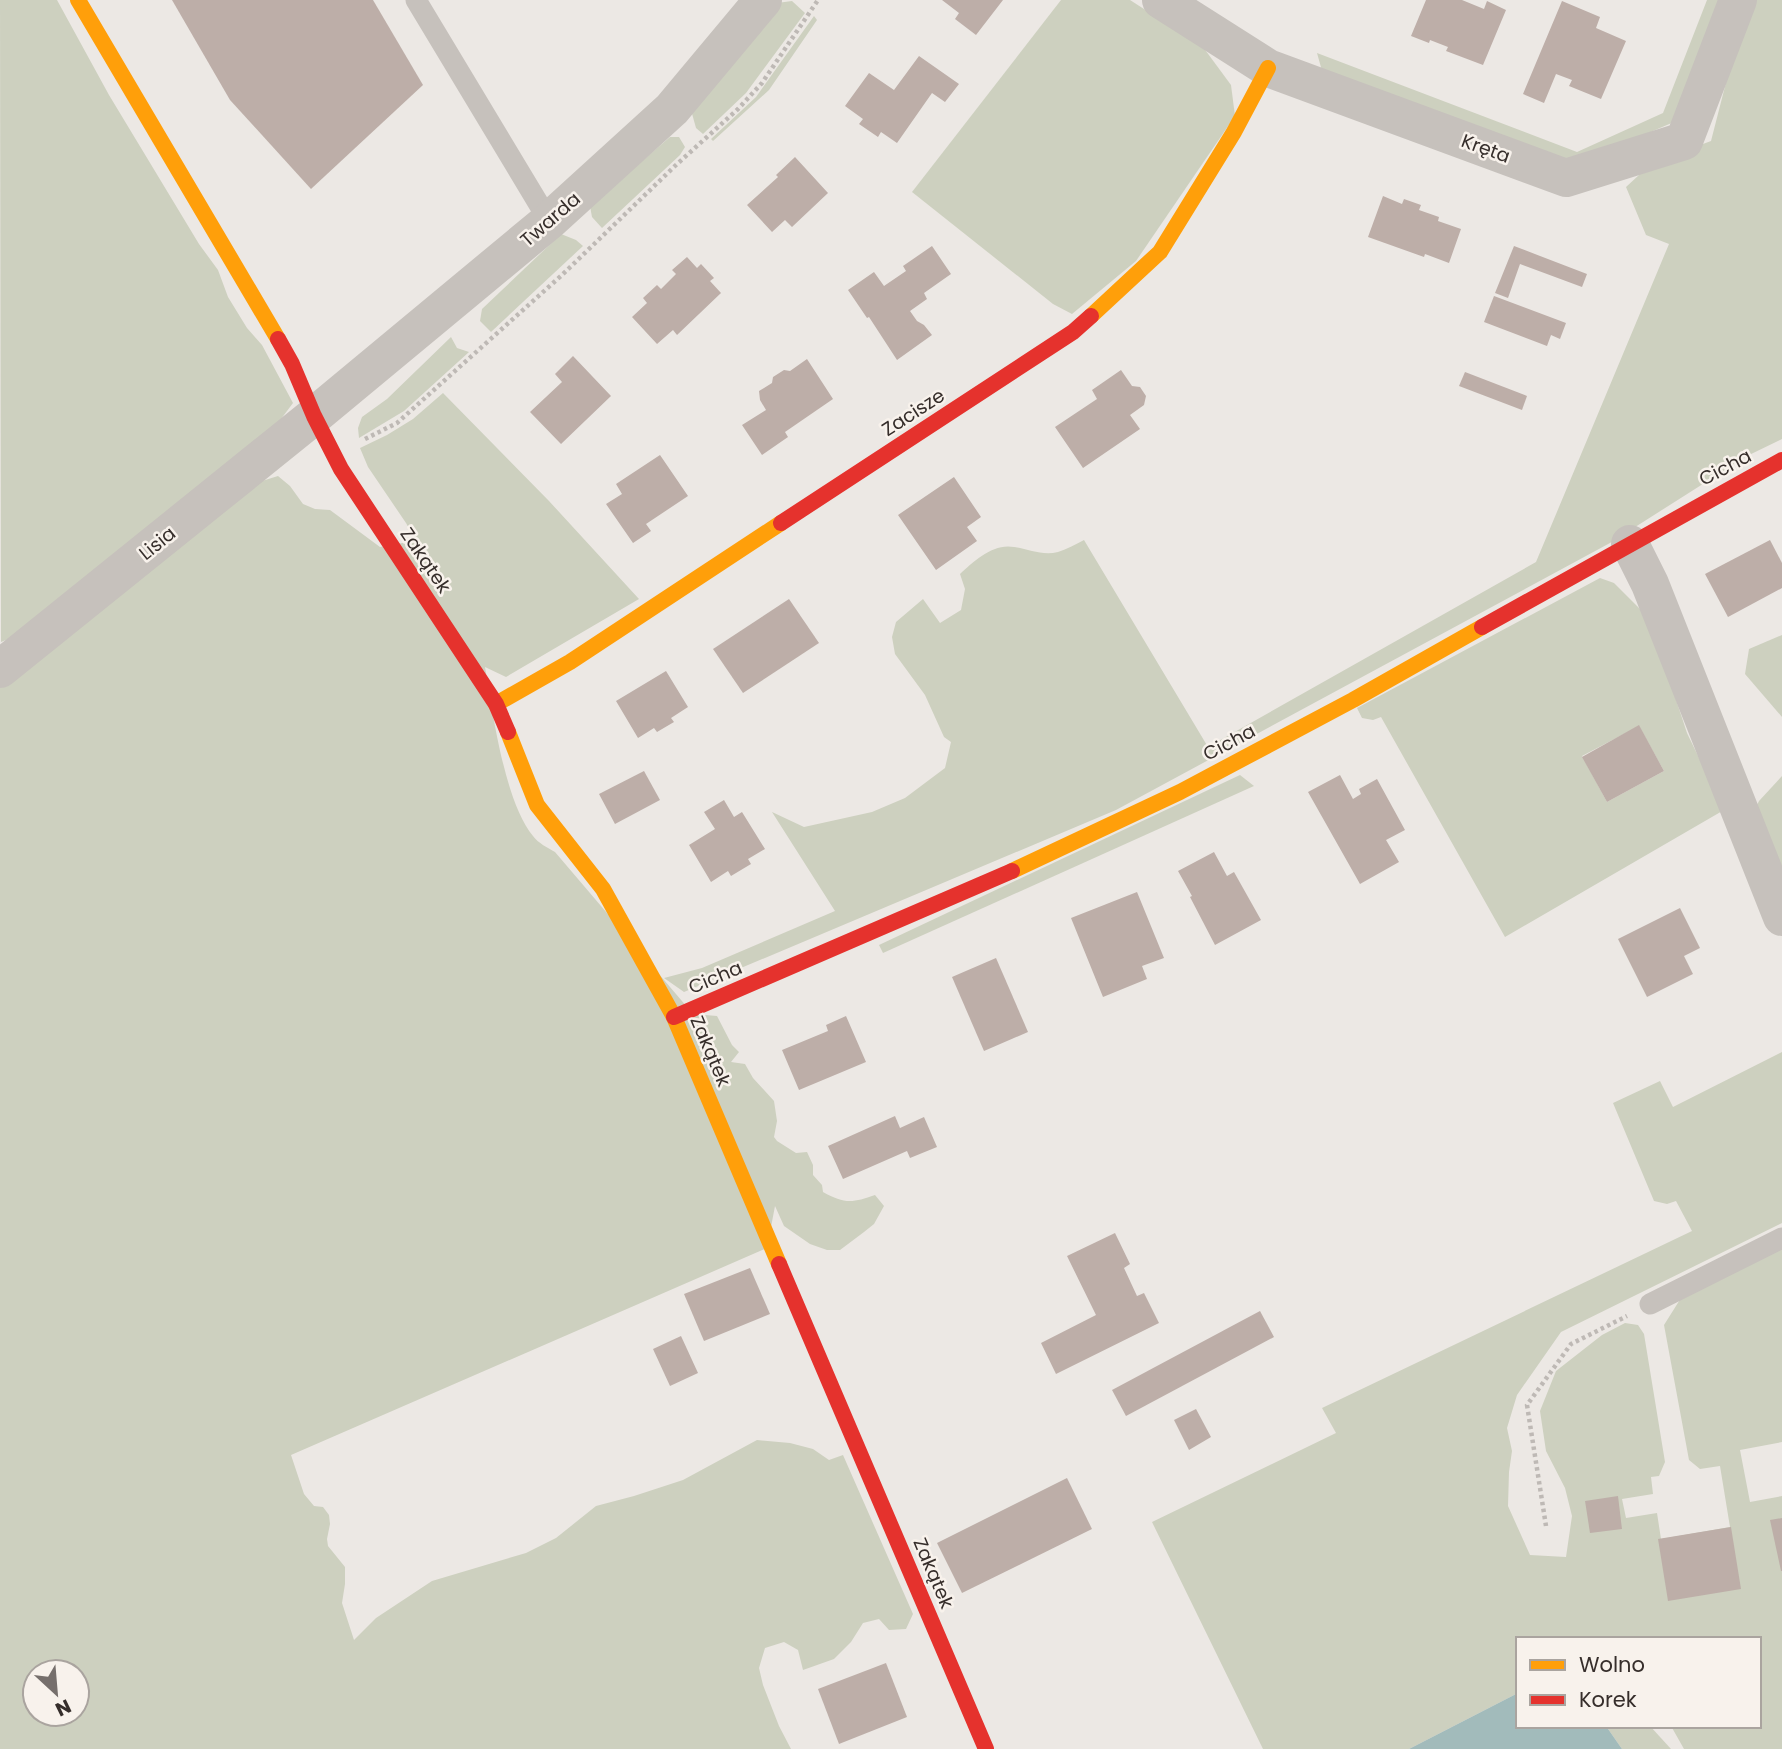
<svg xmlns="http://www.w3.org/2000/svg" width="1782" height="1749" viewBox="0 0 1782 1749" font-family="Poppins,sans-serif">
<style>
.green{fill:#cdd0bf;fill-rule:evenodd}
.water{fill:#a2bbbb}
.building{fill:#bdaea8}
.lines{fill:none;stroke-linecap:round;stroke-linejoin:round}
.path{stroke:#beb9b5;stroke-width:4.5;stroke-dasharray:3.5 3.5;stroke-linecap:butt}
.lane{stroke:#c6c1bc;stroke-width:21}
.street{stroke:#c6c1bc;stroke-width:38}
.slow{stroke:#ff9f0a;stroke-width:16}
.jam{stroke:#e5322d;stroke-width:16}
.labels{text-anchor:middle;stroke-width:5;stroke-linejoin:round;paint-order:stroke}
.street-label{font-size:19px;fill:#362e2b;stroke:#f8f2ec}
</style>
<rect width="100%" height="100%" fill="#ece8e4"/>
<g class="green">
<path d="M0 0H57L109 95 199 244 218 270 228 297 247 328 262 345 293 403 275 427 28 631 1 642Z"/>
<path d="M1061 0H1130L1203 47 1231 85 1235 116 1136 261 1072 314 1053 304 912 192Z"/>
<path d="M1707 0H1727L1681 119 1564 169 1324 78 1317 53 1577 152 1663 113Z"/>
<path d="M1743 0H1782V439L1747 456 1610 543 1116 810 684 992 664 978 702 968 835 911 772 812 804 827 872 812 905 798 945 768 951 742 944 737 925 695 895 654 892 637 896 622 923 599 940 623 961 610 965 589 960 574C974 561 993 543 1014 547 1029 549 1042 556 1058 552 1067 549 1076 544 1084 540L1208 747 1536 562 1669 244 1646 235 1626 187 1652 163 1711 141 1731 63Z"/>
<path d="M792 1 805 13 746 93 703 134 696 128 691 110 777 3Z"/>
<path d="M814 16 817 20 769 90 713 141 711 139 756 97Z"/>
<path d="M670 137H679L685 147 680 155 602 228 592 217 590 206Z"/>
<path d="M561 234 576 240 583 246 491 332 480 321 482 309Z"/>
<path d="M451 337 457 348 469 352 404 411 359 438 358 428 362 417 387 399Z"/>
<path d="M443 393 549 501 639 599 506 677 485 667C493 713 504 800 533 836 538 843 548 848 555 852L693 1014 717 1016 732 1045 739 1052 731 1062 745 1064 753 1078 774 1101 777 1121 774 1137 777 1141 796 1153 807 1152 813 1165V1175L822 1185 823 1192C844 1204 853 1203 875 1195L884 1206 874 1224 864 1232 840 1250H827L810 1244 784 1226 775 1206 767 1248 291 1455 304 1494 314 1506 323 1507 329 1515 330 1524 327 1539 328 1546 345 1567V1584L342 1603 354 1640 376 1618 432 1581 526 1553 556 1538 596 1506 634 1496 683 1480 757 1440 790 1443 813 1449 829 1460 843 1455 913 1614 906 1629 889 1630 879 1619 863 1623 851 1642 834 1659 803 1670 798 1650 784 1642 765 1648 759 1668 763 1685 779 1726 791 1749H0V688L188 533 239 488 278 476 290 486 303 504 315 509 330 510 380 547 408 542 411 532 406 523 368 467 360 448 387 435 413 419ZM35 1672H77V1714H35Z"/>
<path d="M1600 578 1614 583 1649 618 1687 733 1724 810 1505 937 1381 717 1373 720 1362 718 1357 708ZM1639 726 1664 771 1607 802 1582 756Z"/>
<path d="M1782 635V717L1745 674 1749 649Z"/>
<path d="M1240 775 1254 786 883 953 879 945Z"/>
<path d="M1782 776V866L1748 822 1759 801Z"/>
<path d="M1782 1052V1223L1561 1332 1517 1395 1507 1428 1512 1451 1509 1472 1508 1506 1530 1555 1566 1557 1572 1516 1565 1488 1546 1451 1540 1411 1556 1371 1602 1335 1625 1323 1638 1325 1644 1334 1665 1462 1659 1476 1651 1477 1653 1494 1622 1499 1626 1518 1657 1513 1661 1539 1730 1527 1720 1466 1700 1469 1689 1460 1664 1325 1681 1298 1782 1245V1442L1740 1450 1750 1502 1782 1496V1749H1684L1671 1726H1759V1639H1518V1693L1409 1749H1263L1152 1522 1336 1433 1322 1408 1692 1231 1676 1201 1667 1204 1654 1201 1613 1103 1660 1081 1673 1107Z"/>
<path d="M1606 1726H1650L1671 1749H1622Z"/>
</g>
<path class="water" d="M1518 1693V1726H1606L1622 1749H1409Z"/>
<g class="building">
<path d="M172 0H373L423 85 311 189 230 100Z"/>
<path d="M942 0H1003L976 35 955 19 959 13Z"/>
<path d="M1426 0H1462L1484 9 1487 1 1506 10 1483 65 1446 51 1448 47 1430 40 1429 43 1411 36Z"/>
<path d="M1562 1 1600 17 1596 28 1626 41 1601 99 1569 86 1572 80 1556 74 1544 103 1523 94Z"/>
<path d="M919 56 959 84 945 102 932 93 897 143 881 132 878 137 859 124 863 119 845 106 869 73 894 90Z"/>
<path d="M795 157 828 193 792 227 785 220 772 232 747 205 778 177 776 175Z"/>
<path d="M1383 196 1402 204 1404 199 1421 205 1419 210 1439 217 1438 221 1461 229 1449 263 1425 254 1424 257 1368 237Z"/>
<path d="M932 246 951 274 924 293 927 299 910 311 917 321 924 325 932 335 897 360 869 317 867 318 848 290 874 272 884 286 906 271 903 266Z"/>
<path d="M1514 246 1587 274 1582 287 1520 264 1508 298 1495 293Z"/>
<path d="M687 257 697 268 701 264 714 278 710 281 721 293 677 335 673 330 657 344 632 317 647 303 643 298 657 285 661 289 676 274 672 270Z"/>
<path d="M1494 296 1566 323 1560 339 1551 335 1547 346 1484 322Z"/>
<path d="M573 356 611 396 561 444 530 412 562 382 555 374Z"/>
<path d="M807 359 833 399 785 432 788 437 762 455 742 425 766 410 760 400 759 391 772 383 773 377 784 370 790 371Z"/>
<path d="M1121 370 1132 386 1140 387 1146 396 1144 405 1130 415 1140 429 1083 468 1055 427 1097 399 1092 390Z"/>
<path d="M1465 372 1527 396 1522 410 1459 386Z"/>
<path d="M660 455 688 496 646 524 651 531 633 543 606 504 622 494 616 484Z"/>
<path d="M954 477 981 517 967 527 977 541 936 570 898 515Z"/>
<path d="M1770 540 1782 563V588L1728 617 1705 574Z"/>
<path d="M789 599 819 643 743 693 713 649Z"/>
<path d="M666 671 688 707 671 718 674 722 657 732 654 728 638 738 616 701Z"/>
<path d="M1639 725 1664 771 1607 802 1582 757Z"/>
<path d="M644 771 660 800 615 824 599 794Z"/>
<path d="M1340 775 1353 799 1361 794 1359 789 1377 779 1405 830 1386 840 1399 862 1360 884 1308 792Z"/>
<path d="M724 800 734 817 742 812 765 849 748 859 751 864 731 876 728 871 711 882 689 845 715 829 704 812Z"/>
<path d="M1214 852 1227 876 1234 872 1261 920 1215 945 1190 897 1192 896 1178 871Z"/>
<path d="M1137 892 1164 958 1142 966 1147 979 1103 997 1071 918Z"/>
<path d="M1680 908 1700 948 1684 956 1693 974 1647 997 1618 939Z"/>
<path d="M996 958 1028 1032 984 1051 952 977Z"/>
<path d="M846 1016 866 1062 799 1090 782 1050 828 1031 826 1025Z"/>
<path d="M895 1116 900 1128 924 1117 937 1147 910 1158 907 1151 843 1179 828 1146Z"/>
<path d="M1115 1233 1130 1264 1124 1268 1137 1296 1144 1293 1159 1323 1056 1374 1041 1343 1096 1315 1067 1256Z"/>
<path d="M750 1268 770 1314 704 1341 684 1294Z"/>
<path d="M1260 1311 1274 1337 1126 1416 1112 1390Z"/>
<path d="M681 1336 698 1373 670 1386 653 1349Z"/>
<path d="M1196 1409 1211 1437 1189 1450 1174 1420Z"/>
<path d="M1067 1478 1092 1529 962 1593 937 1543Z"/>
<path d="M1618 1496 1622 1529 1590 1533 1585 1501Z"/>
<path d="M1782 1518V1571H1781L1770 1520Z"/>
<path d="M1731 1527 1741 1589 1668 1601 1658 1539Z"/>
<path d="M886 1663 907 1717 839 1744 818 1689Z"/>
</g>
<g class="lines">
<g class="path">
<path d="M365 439 397 423 562 275 676 165 738 109 762 83 818 0"/>
<path d="M1546 1526 1527 1405 1571 1344 1627 1316"/>
</g>
<g class="lane">
<path d="M416 0 549 221"/>
<path d="M1650 1304 1782 1238"/>
</g>
<g class="street">
<path d="M1161 0 1268 68 1566 178 1684 141 1738 0"/>
<path d="M1630 544 1650 584 1782 917"/>
<path d="M0 669 314 416 549 221 672 109 763 0"/>
</g>
<g class="slow">
<path d="M78 0 278 339"/>
<path d="M1091 316 1160 252 1234 132 1268 68"/>
<path d="M496 704 570 662 781 523"/>
<path d="M508 732 537 805 603 889 674 1017 779 1264"/>
<path d="M1012 871 1180 792 1353 700 1482 627"/>
</g>
<g class="jam">
<path d="M278 339 292 364 314 416 341 469 496 704 508 732"/>
<path d="M781 523 1073 332 1091 316"/>
<path d="M1482 627 1782 460"/>
<path d="M674 1017 1012 871"/>
<path d="M779 1264 986 1749"/>
</g>
</g>
<g class="labels">
<g class="street-label">
<text transform="translate(1486 148) rotate(20)" y="7">Kręta</text>
<text transform="translate(550 219) rotate(-41)" y="7">Twarda</text>
<text transform="translate(913 412) rotate(-33)" y="7">Zacisze</text>
<text transform="translate(1725 467) rotate(-28)" y="7">Cicha</text>
<text transform="translate(157 543) rotate(-39)" y="7">Lisia</text>
<text transform="translate(426 560) rotate(56)" y="7">Zakątek</text>
<text transform="translate(1229 742) rotate(-28)" y="7">Cicha</text>
<text transform="translate(715 977) rotate(-23)" y="7">Cicha</text>
<text transform="translate(711 1051) rotate(67)" y="7">Zakątek</text>
<text transform="translate(934 1573) rotate(67)" y="7">Zakątek</text>
</g>
</g>
<rect x="1516" y="1637" width="245" height="91" fill="#f8f2ec" stroke="#aaa49f" stroke-width="2"/>
<rect x="1530" y="1660" width="35" height="10" fill="#ff9f0a" stroke="#aaa49f" stroke-width="2"/>
<text x="1579" y="1672" font-size="21" fill="#362e2b">Wolno</text>
<rect x="1530" y="1695" width="35" height="10" fill="#e5322d" stroke="#aaa49f" stroke-width="2"/>
<text x="1579" y="1707" font-size="21" fill="#362e2b">Korek</text>
<g transform="translate(56 1693) rotate(154)"><circle r="33" fill="#f8f2ec" stroke="#aaa49f" stroke-width="2"/>
<path d="M0-5L12 26L0 18L-12 26Z" fill="#766f6c"/>
<text y="-10" font-size="19" font-weight="bold" text-anchor="middle" fill="#362e2b">N</text>
</g>
</svg>
